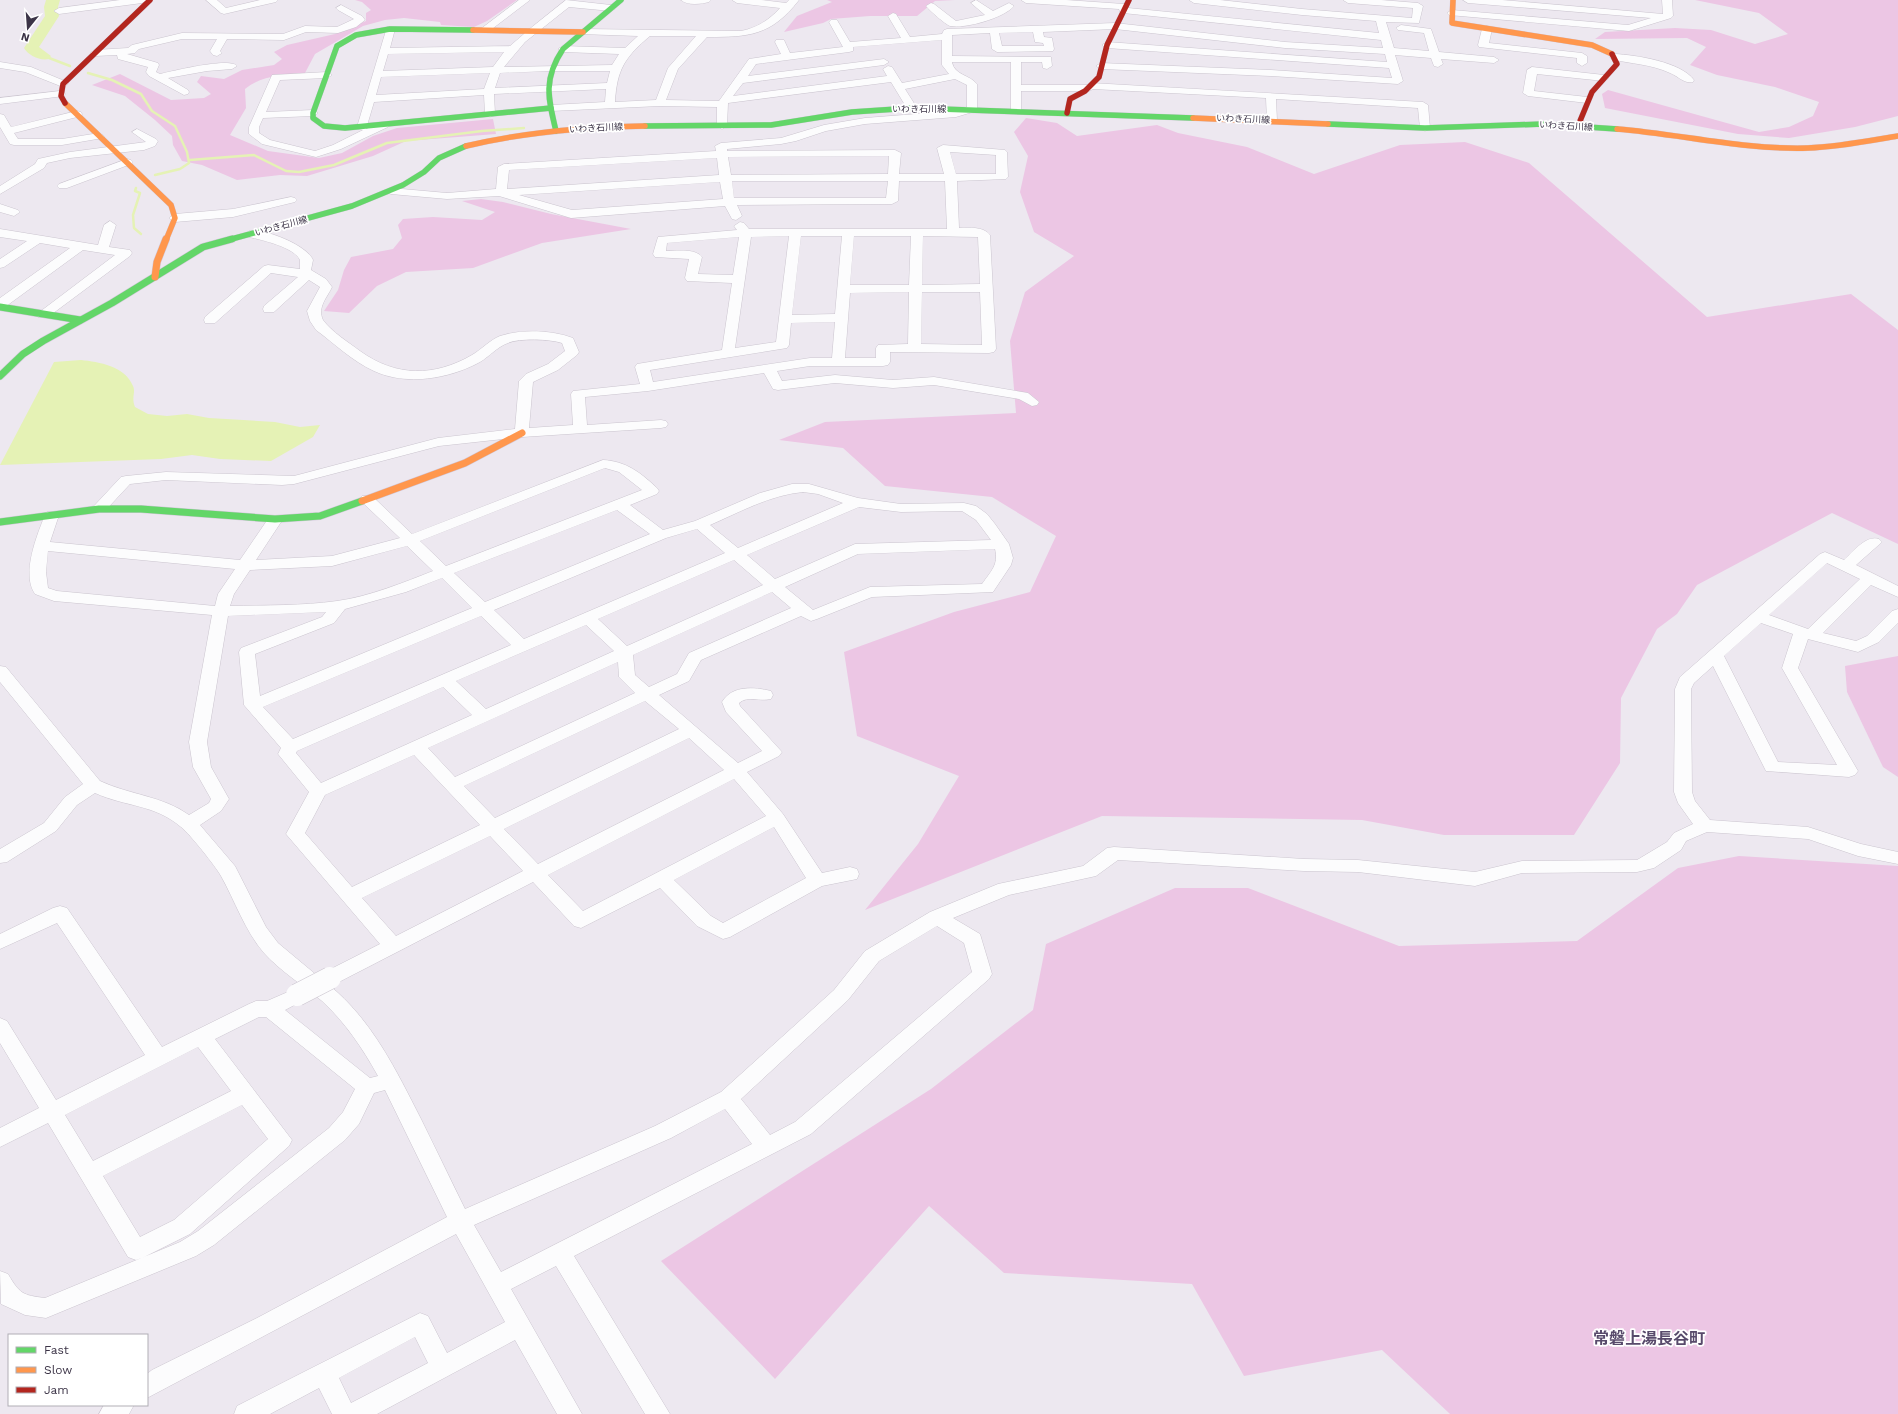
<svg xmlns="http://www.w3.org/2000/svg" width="1898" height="1414" viewBox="0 0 1898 1414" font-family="'Work Sans','Noto Sans JP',sans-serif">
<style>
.green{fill:#ecc6e4}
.water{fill:#e5f2b5}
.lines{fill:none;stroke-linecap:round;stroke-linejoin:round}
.stream{stroke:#e5f2b5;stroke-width:2.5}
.river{fill:#e5f2b5;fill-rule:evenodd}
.street-casing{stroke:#cbc5cf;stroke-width:1}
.fast-far1-casing{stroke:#d1c7d9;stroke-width:6}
.fast-casing{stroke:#d1c7d9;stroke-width:8}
.slow-far1-casing{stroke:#d1c7d9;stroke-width:6}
.slow-casing{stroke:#d1c7d9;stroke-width:8}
.jam-casing{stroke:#d1c7d9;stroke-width:6}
.street{fill:#fcfcfd;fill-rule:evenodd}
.fast-far1{stroke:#63d668;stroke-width:5.5}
.fast{stroke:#63d668;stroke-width:7}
.slow-far1{stroke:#ff974d;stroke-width:5.5}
.slow{stroke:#ff974d;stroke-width:7}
.jam{stroke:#b3261e;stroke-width:5.5}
.street-bridge-casing{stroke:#cbc5cf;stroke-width:23;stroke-linecap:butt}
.street-bridge{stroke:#fcfcfd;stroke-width:22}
.labels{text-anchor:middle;stroke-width:3.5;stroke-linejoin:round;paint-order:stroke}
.far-street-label{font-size:9px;fill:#3c3447;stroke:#fff}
.near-quarter-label{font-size:16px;font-weight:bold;fill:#584a6b;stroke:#fff}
</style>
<rect width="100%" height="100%" fill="#ede8f0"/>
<g class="green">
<path d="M355 0H517L487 21 474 27 441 25 440 22 404 18 385 20 363 26 315 54 305 73C283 76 263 74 245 89L246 108 230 135 268 151 319 158 342 153 373 136 397 128 493 119 496 134 406 141 373 156 307 176 280 175 237 180 202 165 182 161 173 145 172 136 155 120 125 96 92 85 120 74 171 100 204 98 211 94 197 82 201 76 224 79 242 70 274 65 282 59 274 52 287 45 335 34 366 21V13L371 10 362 2Z"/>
<path d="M827 0H955L935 1 917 16H870L831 19 823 23 784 32 797 16 832 2Z"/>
<path d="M1695 0H1898V116L1855 127 1789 138 1738 134 1605 108 1602 94 1608 90 1759 132 1789 127 1813 116 1819 102 1775 87 1717 75 1690 65 1706 47 1687 38 1595 39 1605 32 1675 28 1711 30 1755 44 1788 34 1759 13Z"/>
<path d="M1026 118 1057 123 1077 136 1157 125 1178 133 1247 147 1314 174 1400 145 1465 142 1529 163 1707 317 1851 294 1898 330V544L1832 513 1697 585 1677 614 1657 629 1621 698 1620 763 1574 835H1444L1362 820 1102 816 865 910 918 844 959 776 857 736 844 652 954 612 1030 592 1056 536 992 497 885 486 843 448 779 440 825 422 1016 413 1010 341 1025 292 1074 256 1034 232 1020 192 1028 156 1014 132Z"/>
<path d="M481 199 503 202 551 214 631 229 542 243 473 268 406 272 377 286 349 313 324 311 338 290 344 270 351 257 393 249 402 238 398 225 403 219 433 217 482 220 495 212 462 201Z"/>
<path d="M1898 656V777L1883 767 1847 692 1845 666Z"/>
<path d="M1739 856 1898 866V1414H1450L1382 1350 1244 1376 1192 1284 1004 1273 929 1206 775 1379 661 1261 931 1089 1033 1010 1046 944 1175 888H1248L1399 946 1577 941 1678 868Z"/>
</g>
<path class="water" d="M81 360C99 362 125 366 133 386 136 393 131 397 135 407L148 414 167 416 187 414 209 418 275 422 300 427 320 425 313 437 271 461 220 459 192 455 161 459 0 465 54 362Z"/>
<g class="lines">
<g class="stream">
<path d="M44 56 70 66"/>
<path d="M88 73 112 80 141 94 152 111 175 126 187 152 189 163 180 169 155 175"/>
<path d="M190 160 254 155 286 171 299 172 334 165 387 143 482 131 524 128"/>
<path d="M136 188 135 191 140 193 133 215 134 228 141 234"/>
</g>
<path class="river" d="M46 0H60L58 7 59 16 39 47 51 56 49 59C40 61 29 56 24 48L45 16 44 7Z"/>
<defs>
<g id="street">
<path d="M120 0H147L142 3 59 14 54 11 59 8Z"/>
<path d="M206 0H217L226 8 260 0H278L276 2 224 14 221 13Z"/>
<path d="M519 0H530L488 32H482L480 30 482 28Z"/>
<path d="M566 0 611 5 616 8 611 11 569 7 525 42 504 67 612 65 619 54 563 52 558 49 563 46 625 48 638 36 580 34 578 32 580 30 583 29 741 31C757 28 769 20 780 8L737 3 732 0H761L786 3 789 0H799C771 36 749 37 707 37L678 69 666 100 719 101 749 59 781 54 775 42 776 40H784L790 53 843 47 829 22 831 20H837L850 42 901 38 888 16 893 13 896 14 910 37 942 34 944 30 947 29 1115 23 1285 42 1383 48 1381 40 1123 13 1120 12 1119 9 1026 3 1021 0H1066L1124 4 1127 5 1128 8 1379 33 1376 21 1302 15 1194 3 1189 0H1220L1302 9 1412 18 1413 8 1348 3 1343 0H1381L1418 3 1423 6 1419 23 1386 22 1394 48 1429 51 1424 33 1398 30 1396 28 1401 25 1431 29 1439 52 1494 57 1499 60 1494 63 1441 59 1443 64 1438 67 1434 66 1431 58 1395 55 1403 81 1398 84 1271 76 1101 69 1096 66 1101 63 1271 70 1392 78 1389 68 1107 48 1102 45 1107 42 1387 62 1385 54 1285 48 1115 29 1043 32 1044 37 1052 38 1054 49 1053 51 997 52 992 49 990 33 952 35V56L1051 57 1052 66 1047 69 1043 68 1042 62H1021V85H1087L1091 83 1423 102 1428 105 1430 128 1425 131 1420 128 1418 108 1276 99 1277 121 1272 124 1267 121 1266 98 1093 89 1089 91H1021V111L1016 114 1011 111V62H952C954 75 970 75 977 84V109L976 111 956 117 865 124 826 131 796 141 781 144 727 149V151L895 150 901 153 899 174H944L937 148 943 145 1005 150 1007 152 1008 177 1006 179 957 181 959 228C969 228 983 226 990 235L996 349 994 352 989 353 890 352V362L888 365 883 366H810L777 371 782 381 835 375 893 380 934 377 1028 393 1039 402 1037 405 1032 406 1019 399 934 385 893 388 835 383 778 390 773 389 764 373 648 391 585 397 587 425 661 420 666 421 668 424 666 427 661 428 522 437 439 446 294 484 282 485 166 480 130 484 104 512H94L92 509 94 506 121 477 126 476 166 472 294 476 438 438 515 429 519 381 526 374 548 364 565 351 562 343C550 339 519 338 508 343 497 347 490 356 480 362 449 379 406 386 374 371 352 361 335 344 316 330L310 321 307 311 320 287 309 280 274 312H264L263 309 264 306 298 277 271 273 215 323H205L204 320 205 317 264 266 268 265 300 269V260C294 247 262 240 249 237L247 234 249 231C264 228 307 245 313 260L311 270 326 279 332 287C327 298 317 307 323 320 332 332 348 342 360 351 396 377 434 377 472 355 482 349 490 340 500 336 521 329 552 330 573 338L579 352 577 355 558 370 533 382 529 428 573 425 571 394 573 391 640 384 635 367 637 364 722 350 732 283 687 281 685 278 689 259 655 257 653 254 658 237 737 230 734 226 740 222 744 223 749 229H947L945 181H899L898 201 892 204 737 205 742 216 736 220 732 219 725 206 571 218 499 196 447 199 391 194 385 191 391 188 447 193 496 189 498 167 504 164 716 151 715 146 721 143 781 138 824 125 865 118 955 111 967 107V85L955 79 905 89 917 108 912 111 908 110 891 82 728 103 727 126 722 129 717 126V107L660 106 551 111 546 108 551 105 605 102 606 89 494 94 495 114 490 117 485 114 484 95 374 102 366 129 380 123H388L389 125 388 127 341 149 316 157 262 144 249 134V127L272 75 327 72 332 75 327 78 280 80 266 112 313 110 318 113 313 116 263 118 259 127V133L270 140 315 151 333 145 363 130 358 129 357 127 387 27H393L395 29 390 48 510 46 532 27ZM1033 32 1035 42 1043 43 1044 46H1002L999 33ZM650 36H696L668 68 656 100 615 102C617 69 625 57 650 36ZM942 40V65L949 74 902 83 892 67 888 66 883 69 887 76 733 96 743 83 884 65 889 62 884 59 748 76 756 64 849 52 853 51V47ZM504 52 493 67 383 71 388 54ZM549 71H610L607 83 495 88 500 73ZM490 73 484 89 376 95 381 77ZM950 152 996 155V174H956ZM889 156 888 174 731 175 728 157ZM717 158 719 175 507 189 509 170ZM732 181H888L886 198H734ZM720 182 723 199 572 210 519 195ZM789 236 776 342 735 348 751 237ZM801 236H842L835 314 792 315ZM854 236H911L909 285H850ZM923 236 978 237 980 284 922 285ZM739 237 733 275 698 274 702 257C695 248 676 251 666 251L667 243ZM909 292 908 344 878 345 876 348V358H845L850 293ZM922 292H980L982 345 921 344ZM835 322 832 358H810L653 382 650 370 787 348 789 345 791 323Z"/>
<path d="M681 0H711L709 2C701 4 688 6 681 0Z"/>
<path d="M976 0 993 11 1009 3 1014 6C1004 18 965 29 950 26 945 24 930 11 926 6L931 3 934 4 956 21 985 15 971 3Z"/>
<path d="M1463 0H1502L1663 14 1662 0H1672L1673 16 1671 18 1629 31 1449 15 1447 13 1452 10 1628 25 1651 18 1468 3Z"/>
<path d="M341 5 362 16 365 20 356 27 338 33 306 32 284 40 227 39 220 51 222 53 217 56 213 55 210 51 217 39H182L139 49 135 53 127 54 158 63 159 65 156 72 160 74C173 71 230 57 237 66L232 69 207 71 168 78 188 90 189 92 188 94 184 95 149 76 146 72 148 67 118 59 117 55 95 56 90 53 95 50 128 48 132 45 182 33 283 34 305 26 337 27 354 19 338 10 336 8Z"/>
<path d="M1487 26 1492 29 1489 43 1582 53 1587 56V63L1582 66 1577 63V58L1479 47 1478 45 1482 29Z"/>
<path d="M1615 54C1636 55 1681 62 1694 80L1693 82C1684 84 1678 76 1670 73 1651 64 1631 64 1611 59L1610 57 1611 55Z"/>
<path d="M0 62 31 67 67 82 68 84 63 87 25 72 0 68Z"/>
<path d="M1532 67 1604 75 1609 78 1604 81 1537 74 1534 91 1587 97 1592 100 1587 103 1528 96 1523 93 1527 70Z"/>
<path d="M60 91 64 92 65 94 64 96 0 104V98Z"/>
<path d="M77 111 81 112 82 114 81 116 14 133 18 139H62L99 133 104 136 103 138 62 145H14L10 144 0 127V114L4 115 11 127Z"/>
<path d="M137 129 156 139 158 141 155 146 144 150 70 158 47 163 44 168 0 194V186L35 164 38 159 70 152 146 142 132 132Z"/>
<path d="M127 159 131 160 133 162 131 164 67 188H59L57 186 59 184Z"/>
<path d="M291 197 295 198 297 200 295 202 233 217 175 222 169 218 175 214 233 209Z"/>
<path d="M0 204 18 210 20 212 14 216 0 212Z"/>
<path d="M110 221 116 225 109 247 130 250 132 253 130 256 48 317H38L37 314 115 255 83 250 5 307 0 308V298L70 248 40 243 4 267 0 268V259L27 241 0 237V229L98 245 104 225Z"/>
<path d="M603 460C626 461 641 473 657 488L659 491 657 494 630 505 663 530 695 521 760 493 792 484H809L858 498 901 504 964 503 976 506 987 514 995 524 1009 544 1013 558 1011 565 993 592 872 597 817 619 811 621 801 616 701 660 689 681 659 695 738 763 762 751 726 712 722 702C732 685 754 687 771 691L773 695 771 699C760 702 748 695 739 703L740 706 782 752 779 756 747 772 783 814 822 873 850 867 857 869 859 874 857 879 822 886 730 937 723 939 697 926 660 888 581 928 574 926 533 882 337 983 329 985C372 1020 396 1070 421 1119 436 1149 450 1179 465 1209L655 1126 721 1092 834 990 865 951 930 912 998 884 1083 866 1107 848 1114 847 1304 859 1358 860 1475 872 1522 861 1637 860 1667 842 1674 833 1693 824 1678 803 1674 792 1675 689 1680 677 1820 554 1825 552 1844 560C1854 551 1866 535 1879 539L1882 542 1856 565 1898 586V597L1871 585 1823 633 1856 641 1867 636 1892 611 1898 609V623L1879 642 1858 652 1808 639 1798 668 1858 771 1855 775 1849 777 1766 771 1713 666 1694 683 1691 689 1692 792 1695 801 1710 820 1808 827 1861 844 1898 852V864L1858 856 1808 839 1707 832 1686 841 1681 850 1654 868 1637 872 1522 873 1475 886 1358 872 1304 871 1118 860 1096 876 1009 895 953 918 980 934 992 974 989 979 811 1134 574 1256 670 1414H645L556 1266 511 1289 582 1414H557L515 1340 377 1414H332L319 1388 270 1414H234L237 1406 420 1313 428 1316 447 1353 505 1322 456 1234 147 1398V1374L152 1370 257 1318 447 1217 385 1090 374 1093 359 1124 345 1140 214 1245 196 1256 46 1318 25 1315 1 1304 0 1271 8 1274C20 1294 22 1295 45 1298L180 1242 198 1231 329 1128 343 1112 355 1089 266 1017H259L215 1039 292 1140 289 1146 190 1234 144 1257 136 1260 128 1257 48 1123 0 1147V1128L39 1108 0 1043V1018L7 1021 56 1100 145 1055 57 923 0 949V934L53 908 60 906 67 908 162 1047 249 1004 256 1001H267L297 988 304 990 307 995 304 1000 285 1010 370 1078 378 1076C363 1049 345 1022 322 1001 304 986 279 970 264 953 245 931 235 901 221 876 216 867 190 834 181 827 154 804 126 807 95 793L77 805 56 831 7 862 0 863V849L44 823 65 797 83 784 0 682V666L6 667 100 781C130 795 163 796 189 815L209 803 211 799 193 767 189 742 212 615 54 601 35 594C21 574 37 535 45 515L47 512H57L59 515 50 542 240 560 270 516H280L283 519 256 560 332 556 400 538 362 502 360 499 362 496H372L412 534ZM605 468 619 472 642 490 446 566 420 541ZM803 492 818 494 843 503 738 548 710 525C740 512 770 495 803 492ZM859 507 901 512 962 511 976 520 991 540 855 544 775 579 747 555ZM617 510 650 534 485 602 454 573ZM697 529 725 553 524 639 494 610 666 538ZM407 546 433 571C405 582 368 597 337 601 302 606 266 605 230 606L234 594 250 570 332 566ZM995 549C999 565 991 571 982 584L870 587 813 610 785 587 858 554ZM48 551 235 569 218 594 215 606 57 591 48 588 46 572ZM734 560 763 585 627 646 598 619ZM1827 563 1860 579 1808 629 1769 615ZM442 578 472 608 260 696 255 654 334 623 345 609 406 592ZM772 592 791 608 689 653 677 674 649 687 635 675 633 655ZM326 612 322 617 241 648 239 652 244 705 281 748 278 754 309 792 286 834 380 944 323 973 320 978 278 943 266 927 235 866 200 825 221 811 229 799 211 767 207 742 228 616ZM481 616 511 645 293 739 263 707ZM1761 623 1793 634 1782 668 1837 765 1778 762 1724 656ZM586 625 614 651 486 709 456 681ZM618 662 619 677 635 693 455 777 428 748ZM443 687 472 715 321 783 296 753 297 751ZM645 701 679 729 495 818 464 786ZM689 738 724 770 538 864 504 829ZM414 755 480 825 352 887 305 833 325 795ZM734 779 766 816 583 911 548 875ZM774 827 806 878 723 923 711 916 674 880ZM490 836 523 871 396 936 362 898ZM937 926 964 943 972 972 795 1122 770 1135 741 1099 848 1000 879 961ZM198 1047 231 1091 93 1161 65 1115ZM242 1105 268 1139 174 1220 140 1237 103 1176ZM725 1109 752 1144 501 1272 474 1225 671 1138ZM415 1337 428 1363 351 1403 339 1378Z"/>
<path d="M104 1405H134L129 1414H99Z"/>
</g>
<g id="fast-far1">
<path d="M473 30 390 29 356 35 337 46 313 113V118L324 126 345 128 551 108"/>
<path d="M1328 124 1425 128 1543 124 1617 129"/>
<path d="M645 126 771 125 852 112 912 108 1193 118"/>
<path d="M556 131C548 98 543 79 563 49L621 0"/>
<path d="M228 240 352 206 403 185 424 172 439 158 466 146"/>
</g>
<g id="fast">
<path d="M0 307 80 320"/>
<path d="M0 376 23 354 43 341 112 303 203 247 232 239"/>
<path d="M0 522 99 509H141L275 519 320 516 362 501"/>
</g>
<g id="slow-far1">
<path d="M1453 0 1452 23 1592 45 1612 54"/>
<path d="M473 30 583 32"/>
<path d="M65 103 171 205 175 218 166 240"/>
<path d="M1193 118 1328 124"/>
<path d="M1617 129C1680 134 1744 150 1808 148 1838 147 1868 141 1898 136"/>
<path d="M466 146C525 132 585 127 645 126"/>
</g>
<g id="slow">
<path d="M155 277 157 262 166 239"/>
<path d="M362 501 465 463 522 433"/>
</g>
<g id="jam">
<path d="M65 103 61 96 63 84 150 0"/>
<path d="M1067 113 1070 99 1085 91 1099 77 1107 45 1129 0"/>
<path d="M1584 126 1580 121 1592 92 1617 64 1612 54"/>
</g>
</defs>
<use href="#street" class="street-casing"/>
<use href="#fast-far1" class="fast-far1-casing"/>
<use href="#fast" class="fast-casing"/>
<use href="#slow-far1" class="slow-far1-casing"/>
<use href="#slow" class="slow-casing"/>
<use href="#jam" class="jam-casing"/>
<use href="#street" class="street"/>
<use href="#fast-far1" class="fast-far1"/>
<use href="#fast" class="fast"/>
<use href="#slow-far1" class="slow-far1"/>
<use href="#slow" class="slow"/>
<use href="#jam" class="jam"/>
<defs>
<path id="street-bridge" d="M297 995 330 978"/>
</defs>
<use href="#street-bridge" class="street-bridge-casing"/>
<use href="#street-bridge" class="street-bridge"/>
</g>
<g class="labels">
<g class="far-street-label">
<text x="919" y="112">いわき石川線</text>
<text transform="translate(1243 119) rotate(2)" y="3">いわき石川線</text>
<text transform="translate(1566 126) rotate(3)" y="3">いわき石川線</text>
<text transform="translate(596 128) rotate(-3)" y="3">いわき石川線</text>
<text transform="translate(281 226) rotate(-15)" y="3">いわき石川線</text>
</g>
<g class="near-quarter-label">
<text x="1649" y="1344">常磐上湯長谷町</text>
</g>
</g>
<rect x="8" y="1334" width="140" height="72" fill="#ffffff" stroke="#b1aeb5"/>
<rect x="16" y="1347" width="20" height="6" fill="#63d668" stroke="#b1aeb5"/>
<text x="44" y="1354" font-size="12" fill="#3c3447">Fast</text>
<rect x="16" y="1367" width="20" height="6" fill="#ff974d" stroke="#b1aeb5"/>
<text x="44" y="1374" font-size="12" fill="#3c3447">Slow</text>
<rect x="16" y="1387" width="20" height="6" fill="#b3261e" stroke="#b1aeb5"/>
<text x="44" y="1394" font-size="12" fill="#3c3447">Jam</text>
<g transform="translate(28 28) rotate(197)" stroke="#ffffff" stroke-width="3" paint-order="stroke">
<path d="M0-3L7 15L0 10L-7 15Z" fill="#3c3447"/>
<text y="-6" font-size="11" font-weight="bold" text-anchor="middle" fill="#3c3447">N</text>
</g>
</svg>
